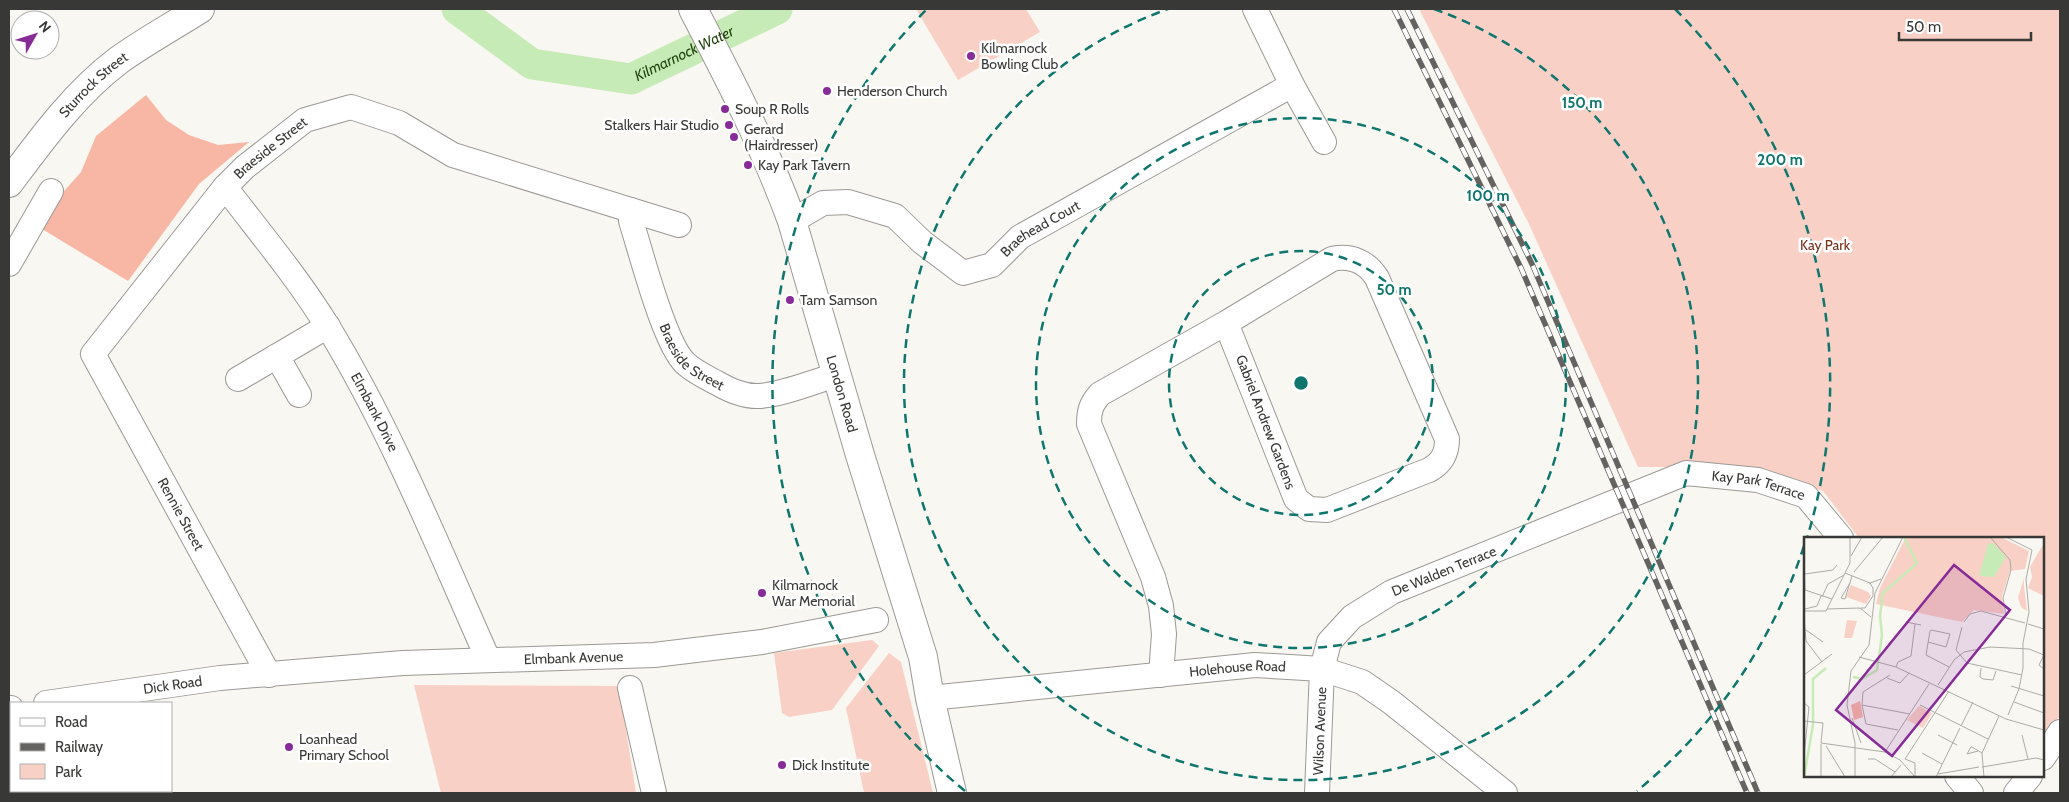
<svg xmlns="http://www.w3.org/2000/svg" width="2069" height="802" viewBox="0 0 2069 802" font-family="Cabin,sans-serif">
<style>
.green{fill:#f9d0c5}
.forest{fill:#f8b7a5}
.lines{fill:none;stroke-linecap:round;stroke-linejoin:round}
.river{stroke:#c7ebb6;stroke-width:31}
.minor-casing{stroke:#9b9995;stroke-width:26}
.major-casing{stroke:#9b9995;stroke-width:30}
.minor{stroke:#fff;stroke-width:24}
.major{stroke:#fff;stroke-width:28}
.rail-casing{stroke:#646361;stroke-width:5.5}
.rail{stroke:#fff;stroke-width:4;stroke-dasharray:11;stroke-linecap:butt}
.ring{fill:none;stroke:#0f766e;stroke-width:2.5;stroke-dasharray:9 6}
.poi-dot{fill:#862b97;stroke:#fff;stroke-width:2}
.labels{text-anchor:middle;stroke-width:5;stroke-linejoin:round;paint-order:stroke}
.poi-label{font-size:14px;fill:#383836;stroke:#fff;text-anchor:start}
.street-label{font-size:14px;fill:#383836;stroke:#fff}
.park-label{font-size:14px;fill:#792e1a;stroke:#fff}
.water-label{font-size:15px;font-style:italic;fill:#22430e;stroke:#fff}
.inset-river{fill:none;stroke:#c7ebb6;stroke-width:2.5}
.inset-road{fill:none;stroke:#acaba7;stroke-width:1}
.view{fill:#862b97;fill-opacity:0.15;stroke:#862b97;stroke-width:2.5}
.inset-edge{fill:none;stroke:#383836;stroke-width:2.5}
.centre{fill:#0f766e;stroke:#fff;stroke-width:2.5}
.ring-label{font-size:15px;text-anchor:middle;font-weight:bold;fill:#0f766e;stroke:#fff;stroke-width:5;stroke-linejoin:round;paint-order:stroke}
</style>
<rect width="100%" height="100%" fill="#f9f7f2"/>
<g class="green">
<path d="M916 9H1026L1040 32 958 80Z"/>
<path d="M1419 9H2060V716L2043 735V538H1859L1823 491 1749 467H1638L1529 224Z"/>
<path d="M872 640 879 646 832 710 789 717 782 713 774 653Z"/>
<path d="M889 653 901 662 933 793H864L846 708Z"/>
<path d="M414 685 619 686 636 793H441Z"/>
</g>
<path class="forest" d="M146 95 166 120 189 135 218 145 249 142 199 184 128 281 42 229 57 199 81 172 96 136Z"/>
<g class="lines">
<path class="river" id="s1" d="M457 9 532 64 631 79 777 9"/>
<defs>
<g id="minor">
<path d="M1255 9 1292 85 1324 142"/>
<path id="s2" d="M225 187C260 233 298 278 328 327 392 432 438 547 488 659"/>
<path id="s3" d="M631 210V221C641 252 664 343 685 363 693 371 706 377 717 383 729 390 746 397 760 396 785 394 812 382 837 375"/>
<path id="s4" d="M792 221 823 203 848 202 895 216 922 242 963 273 992 265 1020 237 1292 85"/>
<path d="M9 264 51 191"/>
<path d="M277 356 299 395"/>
<path d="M238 379 328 326"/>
<path id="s5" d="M269 675 93 354 225 187 245 167 305 120 351 107 399 123 453 155 679 225"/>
<path d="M1161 675 1164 634 1161 606 1153 577 1089 424C1089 411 1091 404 1100 394L1226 323 1332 259C1351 255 1367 262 1377 278L1447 439C1447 454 1442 463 1429 470L1327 510 1309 509 1296 499 1226 323"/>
<path d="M630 688 654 793"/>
<path id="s6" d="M930 698 1255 665 1322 669 1362 682 1391 702 1505 793"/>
<path id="s7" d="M46 703 220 678 403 663 654 655 762 642 876 620"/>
<path d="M9 709 11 708"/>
<path d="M2043 758 2060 732"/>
<path d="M1957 776 1971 793"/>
<path id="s8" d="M1317 793 1322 669 1329 642 1352 617 1392 592 1686 473 1758 480 1806 496 1841 538"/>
<path d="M2016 793 2030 776"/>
</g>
<g id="major">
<path id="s9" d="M693 9C729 78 765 147 792 221L860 455 923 657 930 698 952 793"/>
<path id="s10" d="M9 183C41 140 75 93 119 60 144 42 173 26 200 9"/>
</g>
</defs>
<use href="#minor" class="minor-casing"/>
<use href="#major" class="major-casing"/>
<use href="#minor" class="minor"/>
<use href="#major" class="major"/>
<defs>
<g id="rail">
<path d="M1394 9 1521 268 1747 793"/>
<path d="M1407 9 1532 264 1758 793"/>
</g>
</defs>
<use href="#rail" class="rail-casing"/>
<use href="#rail" class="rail"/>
</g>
<g class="ring">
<circle cx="1301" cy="383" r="132"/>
<circle cx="1301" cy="383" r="265"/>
<path d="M1434 9A397 397 0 1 1 1168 9"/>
<path d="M1804 546A529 529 0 0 1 1637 791M965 791A529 529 0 0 1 927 9M1675 9A529 529 0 0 1 1807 538"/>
</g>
<g class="poi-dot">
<circle cx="971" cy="56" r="5"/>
<circle cx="827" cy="91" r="5"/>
<circle cx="725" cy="109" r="5"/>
<circle cx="729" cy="125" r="5"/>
<circle cx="734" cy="137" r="5"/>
<circle cx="748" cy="165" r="5"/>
<circle cx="790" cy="300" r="5"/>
<circle cx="762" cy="593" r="5"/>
<circle cx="289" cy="747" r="5"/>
<circle cx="782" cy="765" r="5"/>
</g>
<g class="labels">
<g class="poi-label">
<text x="981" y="53">Kilmarnock<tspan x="981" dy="16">Bowling Club</tspan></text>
<text x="837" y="96">Henderson Church</text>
<text x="735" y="114">Soup R Rolls</text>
<text x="719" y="130" text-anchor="end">Stalkers Hair Studio</text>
<text x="744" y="134">Gerard<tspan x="744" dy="16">(Hairdresser)</tspan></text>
<text x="758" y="170">Kay Park Tavern</text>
<text x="800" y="305">Tam Samson</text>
<text x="772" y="590">Kilmarnock<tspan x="772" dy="16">War Memorial</tspan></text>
<text x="299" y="744">Loanhead<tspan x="299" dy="16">Primary School</tspan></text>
<text x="792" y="770">Dick Institute</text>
</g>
<g class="street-label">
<text dy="5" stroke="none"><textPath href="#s10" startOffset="130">Sturrock Street</textPath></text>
<text dy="5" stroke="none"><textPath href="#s5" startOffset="639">Braeside Street</textPath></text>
<text dy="5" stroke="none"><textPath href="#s4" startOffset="290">Braehead Court</textPath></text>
<text dy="5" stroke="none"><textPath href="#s3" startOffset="164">Braeside Street</textPath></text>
<text dy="5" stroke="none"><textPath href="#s9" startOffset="414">London Road</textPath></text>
<text dy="5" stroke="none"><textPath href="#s2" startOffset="271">Elmbank Drive</textPath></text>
<text transform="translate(1266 422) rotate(69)" y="5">Gabriel Andrew Gardens</text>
<text dy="5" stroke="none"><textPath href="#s8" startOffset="624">Kay Park Terrace</textPath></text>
<text transform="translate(181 514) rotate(61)" y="5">Rennie Street</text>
<text dy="5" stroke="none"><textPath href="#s8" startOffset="289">De Walden Terrace</textPath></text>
<text dy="5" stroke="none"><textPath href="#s7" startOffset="530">Elmbank Avenue</textPath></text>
<text dy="5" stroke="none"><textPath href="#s6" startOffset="309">Holehouse Road</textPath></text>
<text dy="5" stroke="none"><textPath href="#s7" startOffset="128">Dick Road</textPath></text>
<text dy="5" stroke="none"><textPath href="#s8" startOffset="62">Wilson Avenue</textPath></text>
</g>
<g class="park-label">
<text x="1825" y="250">Kay Park</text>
</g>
<g class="water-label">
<text dy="5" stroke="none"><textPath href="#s1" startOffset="252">Kilmarnock Water</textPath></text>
</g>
</g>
<g transform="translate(1804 537)">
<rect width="240" height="240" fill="#f9f7f2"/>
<path d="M102 0H197L225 14 221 32 206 34 198 59 200 77 170 73 158 85 72 67 76 51ZM240 6V59L224 51 228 40 226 30ZM220 41V49L223 74 217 70 214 61ZM47 48 64 55 67 59 62 67 42 60ZM43 83 53 84 48 101H40ZM115 169 128 176 119 191 103 183Z" fill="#f9d0c5"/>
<path d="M56 164 59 180 50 183 47 168Z" fill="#f8b7a5"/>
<path d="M189 6 202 20 190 40 175 39 184 7Z" fill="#c7ebb6"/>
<path class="inset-river" d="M49 140 58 142 73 133 78 98 76 79 79 56 113 26 100 0M0 240 9 188V142L22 131"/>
<path class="inset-road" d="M186 0 206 23 207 33 199 61 202 79M202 0 228 13M47 19 58 0M0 33 1 53 28 62M50 35 79 0M41 36 66 46 77 42M1 37 29 33 33 28M18 60 24 47 40 38M41 62 48 39M41 62 37 61 46 46M57 71H61L69 59V51L66 46M1 72 13 69 17 59M23 72 56 71 67 80M0 74H22L46 26V0M0 80 2 104 18 125M102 85 117 88M160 85 166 77 177 74 221 86M224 87 240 92M158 90 152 113 163 126 218 138M2 93 19 105M124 105 142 110 146 97 127 93 126 94 122 118 145 130M240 118 235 128 240 132M55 120 92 130 202 182 240 193M92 130 94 125 107 119 111 87M177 131 176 140 179 142 189 143 192 134M0 138 28 117M86 138 59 155 58 168 62 187 94 193M83 141 96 146 105 136M134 148 150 123 160 115 186 110 225 112 240 118M207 149 240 159M210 165 240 176M0 166 5 170 0 219M58 168 106 177M116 168 184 202M204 178 215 152 219 131V106L225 75 222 42 228 13M48 181 57 206M0 184 19 186 17 206 81 215 96 223 111 240M157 189 169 165M134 198 153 208M218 198 224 222M17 207V240M22 209 41 240M174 214 163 217 167 210H168L178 216M81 215 125 147M118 216 138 227M64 222H71L91 235M178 230 232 221 240 223M134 237 175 230M111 239V226L101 222 145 154M51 240V206L43 168 47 134 65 108 71 56 99 0M87 240 97 228M132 240 156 191M180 240 178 216 195 179"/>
<path class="view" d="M150 28 206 73 88 219 32 173Z"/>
<rect width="240" height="240" class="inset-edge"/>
</g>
<circle cx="1301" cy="383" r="8" class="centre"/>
<g class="ring-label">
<text x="1582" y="108">150 m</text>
<text x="1780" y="165">200 m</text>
<text x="1488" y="201">100 m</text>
<text x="1394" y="295">50 m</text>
</g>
<rect width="2069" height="802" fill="none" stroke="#383836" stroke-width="20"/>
<rect x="10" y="702" width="162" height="90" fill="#ffffff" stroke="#afafaf"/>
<rect x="20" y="718" width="25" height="8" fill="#ffffff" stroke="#afafaf"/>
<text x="55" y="727" font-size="15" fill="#383836">Road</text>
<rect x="20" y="743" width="25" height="8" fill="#646361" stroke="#afafaf"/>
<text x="55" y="752" font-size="15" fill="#383836">Railway</text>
<rect x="20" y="764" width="25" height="15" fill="#f9d0c5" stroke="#afafaf"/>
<text x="55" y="777" font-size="15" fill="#383836">Park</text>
<g transform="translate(35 35) rotate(51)"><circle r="24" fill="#ffffff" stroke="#afafaf"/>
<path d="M0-4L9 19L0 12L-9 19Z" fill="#862b97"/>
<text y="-8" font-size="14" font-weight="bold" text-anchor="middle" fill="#383836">N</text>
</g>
<path d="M1899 32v8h132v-8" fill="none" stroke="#383836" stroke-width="2.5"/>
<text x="1906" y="32" font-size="15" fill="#383836" stroke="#ffffff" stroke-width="4" paint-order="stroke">50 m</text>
</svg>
